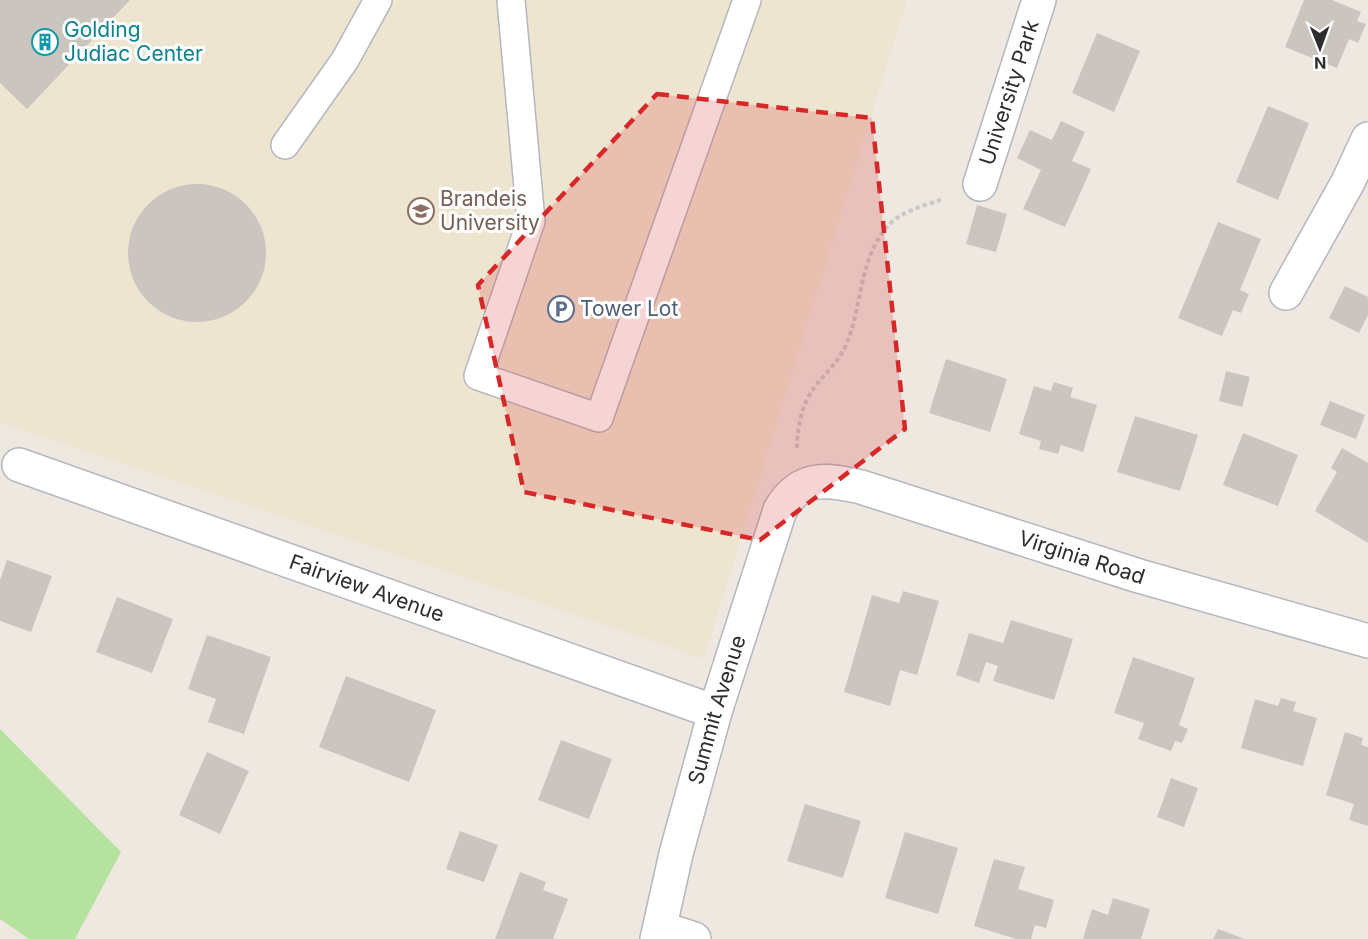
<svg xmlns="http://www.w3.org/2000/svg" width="1368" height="939" viewBox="0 0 1368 939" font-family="Inter,sans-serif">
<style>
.education{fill:#eee5d1}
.green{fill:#b6e2a0}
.building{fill:#cac6bf}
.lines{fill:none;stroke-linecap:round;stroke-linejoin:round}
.lane-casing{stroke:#b4b7c0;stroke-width:30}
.street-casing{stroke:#b4b7c0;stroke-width:36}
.path{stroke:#c8c8c8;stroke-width:4;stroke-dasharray:4.5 3;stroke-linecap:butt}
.lane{stroke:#fff;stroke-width:27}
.street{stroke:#fff;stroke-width:33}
.marked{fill:#d62828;fill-opacity:0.2;stroke:#d62828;stroke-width:4.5;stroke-dasharray:12 8;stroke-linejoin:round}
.labels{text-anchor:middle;stroke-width:6;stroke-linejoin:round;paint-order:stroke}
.culture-label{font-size:21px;fill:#0d838f;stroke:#fff;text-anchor:start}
.street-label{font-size:21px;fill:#2d2d2d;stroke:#fff}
.education-label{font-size:21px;fill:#785e54;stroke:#fff;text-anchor:start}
.service-label{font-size:21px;fill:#4e5e75;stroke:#fff;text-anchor:start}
</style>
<rect width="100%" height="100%" fill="#eee8e1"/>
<path class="education" d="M0 0H907L704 659 0 422Z"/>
<path class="green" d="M0 729 121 852 75 939H29L0 919Z"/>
<g class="building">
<path d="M0 0H130L27 109 0 83Z"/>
<path d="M1304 0H1332L1361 12 1357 21 1366 24 1358 43 1349 39 1337 68 1285 47Z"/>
<path d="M1097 33 1140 51 1114 112 1072 93Z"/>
<path d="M1268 106 1309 123 1278 200 1236 182Z"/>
<path d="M1061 121 1085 132 1072 161 1091 169 1065 227 1023 209 1041 170 1017 158 1030 130 1052 140Z"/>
<circle cx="197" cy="253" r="69"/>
<path d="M977 205 1007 214 996 252 966 244Z"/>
<path d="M1218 222 1261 239 1240 290 1249 294 1241 313 1233 310 1222 336 1178 318Z"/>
<path d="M1345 286 1368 297V315L1359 333 1329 318Z"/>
<path d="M946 359 1007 379 990 432 929 413Z"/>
<path d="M1226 371 1250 377 1242 407 1219 401Z"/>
<path d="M1054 382 1073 388 1070 397 1097 405 1083 452 1061 445 1058 454 1039 449 1041 441 1019 434 1034 386 1051 391Z"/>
<path d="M1330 401 1365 415 1356 439 1320 425Z"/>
<path d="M1135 416 1198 435 1180 491 1117 472Z"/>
<path d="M1243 433 1298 455 1278 506 1223 485Z"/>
<path d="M1342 448 1368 463V543L1315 511 1337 472 1331 468Z"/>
<path d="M7 560 52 576 31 632 0 621V580Z"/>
<path d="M903 591 939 601 917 675 900 670 890 706 844 692 872 595 899 603Z"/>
<path d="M117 597 173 619 152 673 96 652Z"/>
<path d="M1011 620 1073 639 1054 700 993 681 998 666 986 662 979 683 956 675 969 633 1003 643Z"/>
<path d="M207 635 271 657 244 734 208 722 216 699 188 689Z"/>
<path d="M1133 657 1195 678 1179 725 1188 729 1182 743 1175 741 1171 751 1138 739 1144 723 1114 713Z"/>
<path d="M346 676 436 710 409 782 319 747Z"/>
<path d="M1281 698 1296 702 1293 711 1317 718 1303 766 1241 748 1255 699 1278 706Z"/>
<path d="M1345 732 1363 738 1361 745 1368 747V826L1349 820 1354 804 1326 795Z"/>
<path d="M561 740 612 759 589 819 538 800Z"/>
<path d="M207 752 249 771 220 834 179 815Z"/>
<path d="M1171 778 1198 788 1184 827 1157 817Z"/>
<path d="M805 804 861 821 843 878 787 861Z"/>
<path d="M460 831 498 845 484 882 446 869Z"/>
<path d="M905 832 958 848 938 914 885 898Z"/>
<path d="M994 859 1025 867 1018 889 1054 900 1046 928 1035 925 1031 939H1016L974 926Z"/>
<path d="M520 872 546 882 543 890 568 899 553 939H495Z"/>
<path d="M1113 898 1150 909 1141 939H1083L1092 909 1108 915Z"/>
<path d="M1218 929 1245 939H1213Z"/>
</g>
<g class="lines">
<defs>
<g id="lane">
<path d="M511 0 531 221 478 376 599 418 747 0"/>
<path d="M285 145 345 60 378 0"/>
</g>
<g id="street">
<path id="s1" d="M980 184 1039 0"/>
<path d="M1286 293 1348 182 1368 139"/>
<path id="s2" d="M19 465 715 712"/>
<path d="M660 928 694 939"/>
<path id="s3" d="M657 939 676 854 715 712 780 510C800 475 827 479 861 487L1139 576 1368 641"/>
</g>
</defs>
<use href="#lane" class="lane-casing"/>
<use href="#street" class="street-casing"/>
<path class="path" d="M797 448C797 430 801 407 812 391 823 375 839 362 847 343 862 306 859 259 887 227 900 211 924 206 943 199"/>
<use href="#lane" class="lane"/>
<use href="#street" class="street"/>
</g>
<path class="marked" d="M657 94 872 118 905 429 760 540 524 492 478 285Z"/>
<defs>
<symbol id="building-ring" viewBox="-11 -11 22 22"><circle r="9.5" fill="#fff" stroke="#0f9aa8" stroke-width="1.5"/><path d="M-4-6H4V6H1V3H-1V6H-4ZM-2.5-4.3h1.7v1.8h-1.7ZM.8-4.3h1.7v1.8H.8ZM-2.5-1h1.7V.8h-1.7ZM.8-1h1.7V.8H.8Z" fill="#0f9aa8"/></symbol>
<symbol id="university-ring" viewBox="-11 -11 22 22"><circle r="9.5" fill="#fff" stroke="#8d6e63" stroke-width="1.5"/><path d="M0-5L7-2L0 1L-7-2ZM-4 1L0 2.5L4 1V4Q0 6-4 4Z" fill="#8d6e63"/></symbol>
<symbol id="parking-ring" viewBox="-11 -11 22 22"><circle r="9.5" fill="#fff" stroke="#5c6f8a" stroke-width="1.5"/><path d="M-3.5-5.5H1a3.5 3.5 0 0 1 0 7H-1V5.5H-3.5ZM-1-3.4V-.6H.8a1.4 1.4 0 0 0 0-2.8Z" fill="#5c6f8a"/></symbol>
</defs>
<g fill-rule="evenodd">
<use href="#building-ring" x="30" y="27" width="30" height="30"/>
<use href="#university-ring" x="406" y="196" width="30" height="30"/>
<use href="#parking-ring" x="546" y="294" width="30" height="30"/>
</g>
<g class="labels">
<g class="culture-label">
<text x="64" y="37">Golding<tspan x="64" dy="24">Judiac Center</tspan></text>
</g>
<g class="street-label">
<text dy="7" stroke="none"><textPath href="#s1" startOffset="96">University Park</textPath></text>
<text dy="7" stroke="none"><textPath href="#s3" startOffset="771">Virginia Road</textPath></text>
<text dy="7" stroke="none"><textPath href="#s2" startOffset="369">Fairview Avenue</textPath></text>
<text dy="7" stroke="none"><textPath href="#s3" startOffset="237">Summit Avenue</textPath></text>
</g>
<g class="education-label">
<text x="440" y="206">Brandeis<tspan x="440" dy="24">University</tspan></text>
</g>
<g class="service-label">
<text x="580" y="316">Tower Lot</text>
</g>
</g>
<g transform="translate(1320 48) rotate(179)" stroke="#ffffff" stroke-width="4.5" paint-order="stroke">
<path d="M0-4.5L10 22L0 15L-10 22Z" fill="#2d2d2d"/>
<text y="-9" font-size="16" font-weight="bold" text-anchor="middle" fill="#2d2d2d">N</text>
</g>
</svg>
